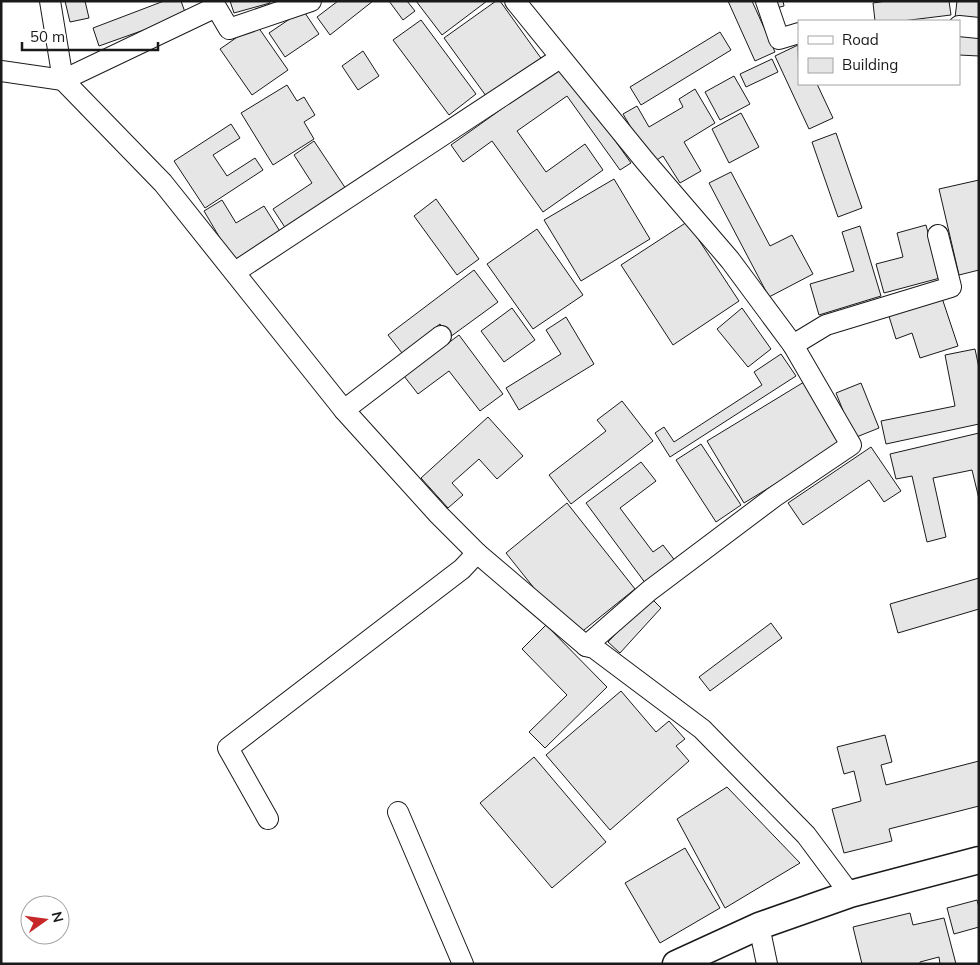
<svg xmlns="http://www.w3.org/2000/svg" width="980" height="965" viewBox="0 0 980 965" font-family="Mulish,sans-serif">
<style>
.building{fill:#e6e6e6;stroke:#1a1a1a}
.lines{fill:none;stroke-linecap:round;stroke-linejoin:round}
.minor-casing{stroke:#1a1a1a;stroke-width:22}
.major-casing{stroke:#1a1a1a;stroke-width:29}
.minor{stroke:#fff;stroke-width:20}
.major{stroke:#fff;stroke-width:26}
</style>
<rect width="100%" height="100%" fill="#fff"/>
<g class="building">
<path d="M65 1H85L89 18 70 22Z"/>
<path d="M164 1H181L186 15 99 46 93 28Z"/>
<path d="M230 1H269L270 3 234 13Z"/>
<path d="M338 1H373L330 35 317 17Z"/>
<path d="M389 1H407L415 11 403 20Z"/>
<path d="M416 1H487L442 35Z"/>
<path d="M496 1H500L543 61 489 100 444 38Z"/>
<path d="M728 1H752L775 52 755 61Z"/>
<path d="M770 1H783L784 6 772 9Z"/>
<path d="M886 1H949L951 15 902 21H875L873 3Z"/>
<path d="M957 1H979V20L955 18Z"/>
<path d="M303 10 319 34 285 57 269 33Z"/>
<path d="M421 20 476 94 449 115 393 40Z"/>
<path d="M256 24 288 70 252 95 220 49Z"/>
<path d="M720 32 731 50 641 105 630 87Z"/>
<path d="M959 36 979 37V56L959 55Z"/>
<path d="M798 45 799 84H817L833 118 809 129 775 56Z"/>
<path d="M363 51 379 76 358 90 342 66Z"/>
<path d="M772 59 778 72 746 87 740 74Z"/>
<path d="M562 66 631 163 620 170 567 96 517 131 546 172 585 144 603 170 543 212 492 141 463 162 451 145Z"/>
<path d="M734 76 750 104 720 120 705 92Z"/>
<path d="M287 85 297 101 304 97 315 115 304 122 314 139 273 165 241 113Z"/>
<path d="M695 89 715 123 684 142 701 171 680 183 663 156 652 163 623 114 637 106 649 127 683 107 679 99Z"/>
<path d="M741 113 759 147 729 163 712 129Z"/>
<path d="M231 124 240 138 213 155 227 176 255 158 263 170 205 208 174 161Z"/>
<path d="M836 133 862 208 838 217 812 142Z"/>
<path d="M314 141 346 189 286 229 273 209 312 183 294 155Z"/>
<path d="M731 172 770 246 792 235 813 274 769 297 709 183Z"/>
<path d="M614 179 650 239 581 281 544 220Z"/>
<path d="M979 180V270L959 275 939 189Z"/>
<path d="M436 199 479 259 457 275 414 216Z"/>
<path d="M222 200 236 223 264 206 281 233 234 262 204 211Z"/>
<path d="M687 222 739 301 673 345 621 265Z"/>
<path d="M926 225 940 278 884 293 876 264 903 257 897 233Z"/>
<path d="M860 226 881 296 819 315 810 284 854 271 842 232Z"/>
<path d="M537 229 583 295 533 329 487 264Z"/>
<path d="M474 270 498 302 450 337 440 324 402 353 388 335Z"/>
<path d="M941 295 958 346 920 358 912 333 896 339 888 313Z"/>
<path d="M512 308 535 340 504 362 481 331Z"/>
<path d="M742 308 771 349 748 367 717 329Z"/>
<path d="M566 317 594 364 519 410 506 388 561 354 546 330Z"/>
<path d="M459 335 503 394 480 411 449 371 418 394 404 376Z"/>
<path d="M975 349 979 368V424L886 444 881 421 955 406 945 355Z"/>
<path d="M781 354 796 376 670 457 655 433 664 427 674 442 762 385 754 372Z"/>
<path d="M804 382 841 444 744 503 707 441Z"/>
<path d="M861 383 879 428 854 438 836 393Z"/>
<path d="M622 401 653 441 571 504 549 475 606 431 597 420Z"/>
<path d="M488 417 523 456 497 479 479 459 452 483 463 495 448 508 421 478Z"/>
<path d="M979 433V499L972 470 933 478 946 537 927 542 912 476 896 479 890 454Z"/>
<path d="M701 444 741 505 716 522 676 460Z"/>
<path d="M871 447 901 491 884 502 869 480 803 525 788 503Z"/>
<path d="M641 462 656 481 620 508 653 552 663 545 676 562 646 584 586 503Z"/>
<path d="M567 503 635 589 574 638 506 553Z"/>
<path d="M979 578V609L898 633 890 604Z"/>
<path d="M650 597 661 608 620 653 608 642Z"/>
<path d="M771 623 782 638 710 691 699 677Z"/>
<path d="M546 625 607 687 545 748 529 732 567 695 522 649Z"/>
<path d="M621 691 656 732 669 721 685 739 676 746 689 761 610 830 546 755Z"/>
<path d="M885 735 892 762 881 765 886 785 979 761V806L889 829 892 841 844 853 832 809 861 801 854 771 844 774 837 747Z"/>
<path d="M534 757 606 842 552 888 480 803Z"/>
<path d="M727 787 800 863 725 908 677 819Z"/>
<path d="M685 848 720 908 660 943 625 883Z"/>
<path d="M977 900 979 907V927L954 934 947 908Z"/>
<path d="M910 913 913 925 944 918 956 964H940L939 957 920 962V964H862L853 927Z"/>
</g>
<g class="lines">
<defs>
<g id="minor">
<path d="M50 1 63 80 163 183 344 410 439 515 477 553 586 646 594 648 702 729 806 835 850 894"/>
<path d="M515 1 645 161 730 260 793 345 851 445 774 497 649 591 586 646"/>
<path d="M766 1 779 39 799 33"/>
<path d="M959 26 979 28"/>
<path d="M1 71 63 80 216 7 229 29 311 1"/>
<path d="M235 272 560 58"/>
<path d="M793 345 826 325 951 287 938 235"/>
<path d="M344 410 441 336"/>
<path d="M398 812 463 964"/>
<path d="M268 819 228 748 462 569 477 553"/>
<path d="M759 926 767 964"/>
</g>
<path id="major" d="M676 964 759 926 850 894 979 860"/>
</defs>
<use href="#minor" class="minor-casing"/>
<use href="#major" class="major-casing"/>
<use href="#minor" class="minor"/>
<use href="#major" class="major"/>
</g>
<rect width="980" height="965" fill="none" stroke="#1a1a1a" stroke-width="5"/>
<rect x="798" y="20" width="162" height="65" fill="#ffffff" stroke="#a3a3a3"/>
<rect x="808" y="36" width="25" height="8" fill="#ffffff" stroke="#a3a3a3"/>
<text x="842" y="45" font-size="15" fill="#1a1a1a">Road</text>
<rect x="808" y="58" width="25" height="15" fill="#e6e6e6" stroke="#a3a3a3"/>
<text x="842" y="70" font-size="15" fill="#1a1a1a">Building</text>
<g transform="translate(45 920) rotate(76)"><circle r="24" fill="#ffffff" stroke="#a3a3a3"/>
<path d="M0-4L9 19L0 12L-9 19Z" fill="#c62828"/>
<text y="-8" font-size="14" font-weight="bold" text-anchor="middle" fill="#1a1a1a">N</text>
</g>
<path d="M22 42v8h136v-8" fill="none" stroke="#1a1a1a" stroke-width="2.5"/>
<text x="30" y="42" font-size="15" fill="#1a1a1a" stroke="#ffffff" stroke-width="4" paint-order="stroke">50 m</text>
</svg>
